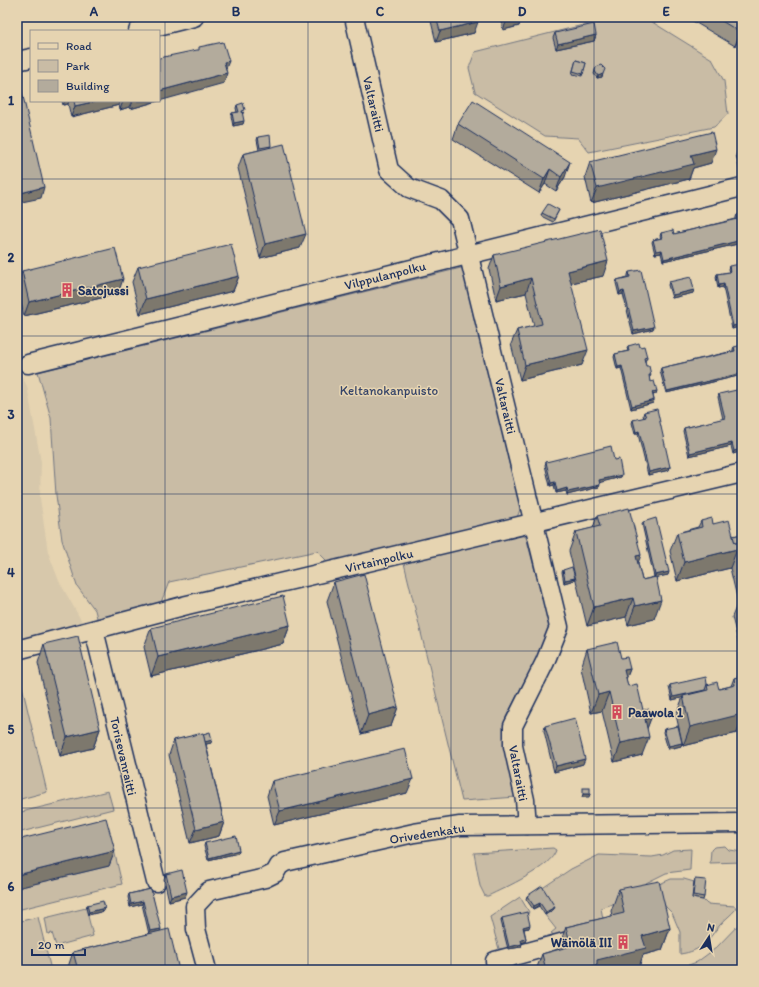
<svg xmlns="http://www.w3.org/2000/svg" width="759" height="987" viewBox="0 0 759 987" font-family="Itim,sans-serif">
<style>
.built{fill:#d7c8ab}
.green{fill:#c9bca5;stroke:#727682}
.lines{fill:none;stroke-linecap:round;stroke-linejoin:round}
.minor-casing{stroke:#1b2f5e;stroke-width:21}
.minor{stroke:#e6d4b1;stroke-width:18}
.wall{fill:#9a9386;stroke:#1b2f5e}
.shaded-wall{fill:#7d786d;stroke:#1b2f5e}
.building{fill:#b3ab9c;stroke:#1b2f5e}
.grid{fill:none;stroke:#1b2f5e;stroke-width:1;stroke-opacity:0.55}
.labels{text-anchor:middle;stroke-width:3;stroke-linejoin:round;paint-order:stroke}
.street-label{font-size:13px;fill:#1b2f5e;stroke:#e6d4b1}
.poi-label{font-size:13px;font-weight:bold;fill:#1b2f5e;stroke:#e6d4b1;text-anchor:start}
.park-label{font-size:13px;fill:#354469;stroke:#e6d4b1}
.neatline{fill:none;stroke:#1b2f5e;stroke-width:1.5}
.grid-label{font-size:13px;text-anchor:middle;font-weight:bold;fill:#1b2f5e}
</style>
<rect width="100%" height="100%" fill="#e6d4b1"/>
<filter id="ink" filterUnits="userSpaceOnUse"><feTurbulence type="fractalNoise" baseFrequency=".025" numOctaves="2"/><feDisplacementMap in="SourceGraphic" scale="8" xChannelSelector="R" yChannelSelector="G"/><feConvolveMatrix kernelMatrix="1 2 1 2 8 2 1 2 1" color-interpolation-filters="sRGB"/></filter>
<g filter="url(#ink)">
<path class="built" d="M20 373 27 386 41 462 40 498 48 552 59 581 85 627 17 644V374Z"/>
<g class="green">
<path d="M615 17H644L712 59 724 81 728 114 714 127 589 152 578 138 545 136 475 92 469 68 475 52Z"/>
<path d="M465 267 510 467 519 500 520 509 517 518 332 566 317 551 169 582 160 605 98 622 95 610 77 586 62 540 56 495 51 418 38 372Z"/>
<path d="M519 534 526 537 551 630 506 717 505 735 517 797 462 801 403 559Z"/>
<path d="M17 665 47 792 17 800Z"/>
<path d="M108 791 113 809 17 833V813Z"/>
<path d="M725 846 729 850 742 852V862L710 863 711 850 714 847Z"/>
<path d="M553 848 556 850C552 867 504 888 488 896H485L480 886 474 853Z"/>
<path d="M691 849 690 870 666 873 646 883 638 895 601 908 603 919 558 938 551 933 556 929 545 915 554 909 541 889 571 869 599 855 652 857 663 855 673 850Z"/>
<path d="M114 850 122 884 17 910V888L109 866Z"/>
<path d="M671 879H684L694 882 692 898 703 900 707 904 735 906 736 909C731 915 725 919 720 925 707 941 702 951 680 954V932L672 913 665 906 657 885Z"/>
<path d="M520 897 529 912 508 949H499L490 917Z"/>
<path d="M86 908 93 936 56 946 52 933 48 934 45 918Z"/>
<path d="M38 917 51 970H17V922Z"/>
<path d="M742 921V970H674L697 962 716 948Z"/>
</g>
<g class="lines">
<defs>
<g id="minor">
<path d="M354 17 389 170 409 188 441 200 460 219 559 627 545 662 513 726V746L525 800 527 825"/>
<path d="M138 31 194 17"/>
<path d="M17 61 31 58"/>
<path d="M28 364 742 187"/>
<path d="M94 630 156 882"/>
<path d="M17 650 187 605 742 473"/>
<path d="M495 961 583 937"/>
<path d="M207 970 196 929 195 906 209 891 265 878 275 873 279 866 285 862 414 833 460 826 742 823"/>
</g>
</defs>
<use href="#minor" class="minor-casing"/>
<use href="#minor" class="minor"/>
</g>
<g class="wall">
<path d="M430 17H476L474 33 436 42Z"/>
<path d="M500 17H524H522L519 26 503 30Z"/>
<path d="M686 17H742V34L735 46Z"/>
<path d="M555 33 596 35 594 41 556 49 553 38Z"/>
<path d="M576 60 586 63 582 76 572 74Z"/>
<path d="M742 61V76L740 67Z"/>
<path d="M596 67 602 77 597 78 594 74Z"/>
<path d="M62 101H158L130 109 129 107 120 110 119 105 71 117 68 104 63 105Z"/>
<path d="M237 105 244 113H242L243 124 233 126 231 116 232 113 237 112 236 108Z"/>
<path d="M458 124 565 177 556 191 545 184 539 193 453 139Z"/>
<path d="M258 137 271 147 300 248 260 258 238 168 243 154 259 150 257 140Z"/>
<path d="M742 151V171L740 172 736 155 737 152Z"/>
<path d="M590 162 711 163 693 168 689 179 591 203 585 177Z"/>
<path d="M559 210 553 222 541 216 542 213Z"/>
<path d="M742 214V243L663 261 661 253 655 254 652 242 653 240 661 238 660 236 661 233 674 234 736 219V217L737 215Z"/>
<path d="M494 255 603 276 571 283 582 365 520 380 511 344 517 330 534 326 526 293 496 300 489 269Z"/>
<path d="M729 266 742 326 732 329 723 287 718 288 716 277 717 274 729 272 728 269Z"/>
<path d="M138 267 239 276 233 291 140 314 132 282Z"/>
<path d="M22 271 118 294 24 316 17 286V284Z"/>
<path d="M629 272 653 329 633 334 623 294 619 295 616 283 617 280 628 277V275Z"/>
<path d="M669 282 693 293 672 298 668 285Z"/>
<path d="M628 346 640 347 647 357 646 360H645L646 366 651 375 650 377 649 378 650 382 656 394 653 395 654 400 653 403 631 409 621 368 617 369 614 357 615 354 628 351 627 348Z"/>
<path d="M734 347 742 375 666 393 660 371 661 368 733 351V349Z"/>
<path d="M719 394 742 451 733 454 731 446 689 456 683 431 684 428 723 419 718 397Z"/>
<path d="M644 412 670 467 669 470 648 475 638 434H635L632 423 633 420 644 418 643 415Z"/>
<path d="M614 460 621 477 600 482 599 487 567 495 566 491 556 493 554 485 550 486 545 465 546 462Z"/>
<path d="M597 516 638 563 642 580 654 577 642 524 643 522 668 575 656 577 654 619 628 625 626 617 587 626 569 551 576 532 593 528Z"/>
<path d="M701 521 713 524 733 536 742 534V657L732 617 738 602 730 568 677 581 670 551 677 533 698 527Z"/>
<path d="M563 570 575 578 574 580 564 583 562 572Z"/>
<path d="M334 582 398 707 391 726 361 734 327 601Z"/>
<path d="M290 625 283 644 151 676 144 647 151 628Z"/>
<path d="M44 644 100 729 93 748 60 756 38 663Z"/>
<path d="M587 649 621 658 630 669 626 679 628 686 643 710 651 718 647 728 642 755 614 762 602 711 591 713 581 668Z"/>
<path d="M742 676 740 724 737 733 683 746 676 715 683 697 672 700 669 687 670 685 707 684 719 689 731 686 734 678Z"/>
<path d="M545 726 583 764 554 772 544 731Z"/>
<path d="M664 729 681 746 668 749 663 732Z"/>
<path d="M203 734 211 743 206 744 224 822 219 836 190 843 169 755 174 740Z"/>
<path d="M272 781 407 793 274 825 267 796Z"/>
<path d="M205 843 239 850 238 853 208 860 204 846Z"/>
<path d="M166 874 185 897 169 901 164 879Z"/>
<path d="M695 879 704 897 703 900 692 898 694 882Z"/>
<path d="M151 889 160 931 179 970H69L68 967 73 952 149 934 142 904 130 907 128 897 129 894Z"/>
<path d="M619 889 670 928 662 950 643 955 638 970H536L542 954 558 949 566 927 612 916 611 911Z"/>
<path d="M527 896 554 909 545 915 539 906 533 909 526 899Z"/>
<path d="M87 905 104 911 88 915 86 908Z"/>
<path d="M502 918 529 928 524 929 526 939 525 942H522L521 947 508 949 501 921Z"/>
</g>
<g class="shaded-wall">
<path d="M517 17H524H522L519 26 503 30 507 20Z"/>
<path d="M478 22 474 33 436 42 440 31Z"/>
<path d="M742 28V34L735 46 740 32Z"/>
<path d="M596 35 594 41 556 49 558 44Z"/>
<path d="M229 61 225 71 224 62Z"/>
<path d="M227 73 224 83 159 101V91Z"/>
<path d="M603 74 602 77 597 78 598 76Z"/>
<path d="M65 101H69L68 104 63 105Z"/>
<path d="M97 101H120L119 105 71 117 75 106Z"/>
<path d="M123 101H132L129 107 120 110Z"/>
<path d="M133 101H158L130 109Z"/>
<path d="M244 121 243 124 233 126 234 123Z"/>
<path d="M716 149 711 163 693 168 689 179 591 203 597 188 691 155Z"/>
<path d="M570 162 565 177 556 191 561 177Z"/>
<path d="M550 169 545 184 539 193 544 179Z"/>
<path d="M44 187 41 198 17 203V194Z"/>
<path d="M306 234 300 248 260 258 265 244Z"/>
<path d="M742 240V243L663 261 664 259Z"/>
<path d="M662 250 661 253 655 254 656 251Z"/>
<path d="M608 261 603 276 563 285 568 271Z"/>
<path d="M239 276 233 291 140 314 146 299Z"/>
<path d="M531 278 526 293 496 300 501 286Z"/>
<path d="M123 279 118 294 24 316 29 302Z"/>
<path d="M724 284 723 287 718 288 719 285Z"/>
<path d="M694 290 693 293 672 298 673 295Z"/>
<path d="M624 291 623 294 619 295 620 292Z"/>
<path d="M742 324V326L732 329 733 326Z"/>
<path d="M654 327 653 329 633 334 634 331Z"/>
<path d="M588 350 582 365 520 380 525 365Z"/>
<path d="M622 366 621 368 617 369 618 367Z"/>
<path d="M742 373V375L666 393 667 391Z"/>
<path d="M657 391 656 394 651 395 652 392Z"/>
<path d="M654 400 653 403 631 409 632 406Z"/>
<path d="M639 431 638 434H635L636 432Z"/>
<path d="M732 443 731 446 689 456 690 453Z"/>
<path d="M742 449V451L733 454 734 451Z"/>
<path d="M670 467 669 470 648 475 649 472Z"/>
<path d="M622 475 621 477 598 483 599 480Z"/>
<path d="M555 482 554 485 550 486 551 483Z"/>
<path d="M600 485 599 487 567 495 568 492Z"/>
<path d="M567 488 566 491 556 493 557 491Z"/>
<path d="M737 549 730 568 677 581 684 562Z"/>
<path d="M641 555 634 574 636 556Z"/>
<path d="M669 572 668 575 654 578 655 575Z"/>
<path d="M575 578 574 580 564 583 565 580Z"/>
<path d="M633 598 626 617 587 626 594 607Z"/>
<path d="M661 600 654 619 628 625 635 606Z"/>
<path d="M290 625 283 644 151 676 158 657Z"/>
<path d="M630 669 623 687 624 670Z"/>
<path d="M705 690 704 693 672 700 673 697Z"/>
<path d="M609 692 602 711 591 713 598 695Z"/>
<path d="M398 707 391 726 361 734 368 715Z"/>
<path d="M742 708V724H740L737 733 683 746 690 727Z"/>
<path d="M651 718 644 737 645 719Z"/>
<path d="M100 729 93 748 60 756 67 737Z"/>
<path d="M649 737 642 755 614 762 621 743Z"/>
<path d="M212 740 211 743 202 745 203 742Z"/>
<path d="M682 743 681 746 668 749 669 746Z"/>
<path d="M585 759 583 764 554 772 556 766Z"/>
<path d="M413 779 407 793 274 825 280 811Z"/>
<path d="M583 794H590L589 797H582Z"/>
<path d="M224 822 219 836 190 843 196 829Z"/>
<path d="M239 850 238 853 208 860 209 858Z"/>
<path d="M115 851 109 866 17 888V875Z"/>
<path d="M187 892 185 897 169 901 171 896Z"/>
<path d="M143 901 142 904 130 907 131 904Z"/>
<path d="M540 903 539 906 533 909 534 906Z"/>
<path d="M555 907 554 909 545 915 546 912Z"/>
<path d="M105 908 104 911 88 915 89 912Z"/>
<path d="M530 925 529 928 522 929 523 927Z"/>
<path d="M670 928 662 950 643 955 638 970H587L588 967 597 960 642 936Z"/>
<path d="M161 929 160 932 149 934 150 931Z"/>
<path d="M526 939 525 942 520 943 521 940Z"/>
<path d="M522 944 521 947 508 949 509 947Z"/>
</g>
<g class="building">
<path d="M436 17H476L478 22 440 31Z"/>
<path d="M506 17H517L507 20Z"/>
<path d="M715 17H742V28L740 32Z"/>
<path d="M594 24 596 35 558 44 555 33Z"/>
<path d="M223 42 229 61 224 62 227 73 159 91V58L197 50H199V47Z"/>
<path d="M576 60 586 63 583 74 573 71Z"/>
<path d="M601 65 605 69 603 74 598 76 595 71 596 67Z"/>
<path d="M17 79H19L44 187 17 194Z"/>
<path d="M473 100 570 162 561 177 550 169 544 179 458 124Z"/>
<path d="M74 101H97L75 106Z"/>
<path d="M243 103 245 110 242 111 244 121 234 123 232 113 239 112 237 105Z"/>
<path d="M712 132 716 149 691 155 694 164 597 188 590 162Z"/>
<path d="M270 135 271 146 260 148 258 137Z"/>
<path d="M284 144 306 234 265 244 243 154Z"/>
<path d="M742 151V169H741L737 152Z"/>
<path d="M548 204 559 210 554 219 542 213Z"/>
<path d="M742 214V240L664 259 662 250 656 251 653 240 662 238 661 233 673 230 674 234 738 219 737 215Z"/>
<path d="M600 229 608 261 568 271 588 350 525 365 517 330 542 324 531 278 501 286 494 255Z"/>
<path d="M231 244 239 276 146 299 138 267Z"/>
<path d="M115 248 123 279 29 302 22 271Z"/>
<path d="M741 264 742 266V324L733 326 724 284 719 285 717 274 730 272 729 266Z"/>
<path d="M641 270 654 327 634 331 624 291 620 292 617 280 630 277 629 272Z"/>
<path d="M691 277 694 290 673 295 669 282Z"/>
<path d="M639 343 640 347 644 346 647 357 644 358 646 366H649L651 375H649L650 382 654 381 657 391 652 392 654 400 632 406 622 366 618 367 615 354 629 351 628 346Z"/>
<path d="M742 345V373L667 391 661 368 735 351 734 347Z"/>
<path d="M741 389 742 392V449L734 451 732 443 690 453 684 428 725 418 719 394Z"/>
<path d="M657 409 670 467 649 472 639 431 636 432 633 420 646 417 644 412Z"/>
<path d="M611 446 614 460 619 459 622 475 599 480 600 485 568 492 567 488 557 491 555 482 551 483 546 462Z"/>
<path d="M629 508 641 555 636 556 642 580 656 577 661 600 635 606 633 598 594 607 576 532 600 526 597 516Z"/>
<path d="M656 518 669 572 655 575 643 522Z"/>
<path d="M712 518 713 524 729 520 735 543 742 542V572L737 549 684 562 677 533 702 527 701 521Z"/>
<path d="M742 534V542L735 543 733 536Z"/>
<path d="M572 567 575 578 565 580 563 570Z"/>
<path d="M364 574 398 707 368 715 334 582Z"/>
<path d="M283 596 290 625 158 657 151 628Z"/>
<path d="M739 598H742V610Z"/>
<path d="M78 636 100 729 67 737 44 644Z"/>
<path d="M617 642 621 658 627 657 630 669 624 670 628 686 637 684 643 710 649 709 651 718 645 719 649 737 621 743 609 692 598 695 587 649Z"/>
<path d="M742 676V714L690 727 683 696 708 690 707 685 717 682 719 689 735 685 734 678Z"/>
<path d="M706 677 707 684 705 690 673 697 670 685Z"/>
<path d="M575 718 585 759 556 766 545 726Z"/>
<path d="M678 726 682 743 669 746 664 729Z"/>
<path d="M210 732 212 740 205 742 203 734Z"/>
<path d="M203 733 224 822 196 829 174 740Z"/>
<path d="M405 749 413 779 280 811 272 781Z"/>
<rect x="583" y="788" width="7" height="6"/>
<path d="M106 818 115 851 17 875V840Z"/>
<path d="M236 836 239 850 209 858 205 843Z"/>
<path d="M182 870 187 892 171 896 166 874Z"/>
<path d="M695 879 706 880 704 897 693 895Z"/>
<path d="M659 881 670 928 642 936 646 948 597 960V965L588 967V970H546L542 954 571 946 566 927 624 913 619 889Z"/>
<path d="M542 886 555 907 546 912 540 903 534 906 527 896Z"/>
<path d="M151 889 161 929 150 931 143 901 131 904 129 894Z"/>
<path d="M103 901 105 908 89 912 87 905Z"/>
<path d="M527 912 530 925 523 927 526 939 521 940 522 944 509 947 502 918Z"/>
<path d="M169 929 179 970H78L73 952Z"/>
</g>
</g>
<path class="grid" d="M165 17V970M308 17V970M451 17V970M594 17V970M17 179H742M17 336H742M17 494H742M17 651H742M17 808H742"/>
<defs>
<symbol id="building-bare" viewBox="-9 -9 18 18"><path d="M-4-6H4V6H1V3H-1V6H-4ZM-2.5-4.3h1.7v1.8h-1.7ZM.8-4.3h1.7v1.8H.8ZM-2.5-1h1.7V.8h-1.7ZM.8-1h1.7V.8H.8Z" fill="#d1495b" stroke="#e6d4b1" stroke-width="2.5" paint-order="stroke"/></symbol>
</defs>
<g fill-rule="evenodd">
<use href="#building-bare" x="57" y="280" width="20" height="20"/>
<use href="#building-bare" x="607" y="702" width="20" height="20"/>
<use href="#building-bare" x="613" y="932" width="20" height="20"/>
</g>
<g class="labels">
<g class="street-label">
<text transform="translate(374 104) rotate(77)" y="5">Valtaraitti</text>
<text transform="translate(385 275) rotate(-14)" y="5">Vilppulanpolku</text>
<text transform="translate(506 406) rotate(77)" y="5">Valtaraitti</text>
<text transform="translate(379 560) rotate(-13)" y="5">Virtainpolku</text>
<text transform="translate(124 756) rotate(77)" y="5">Torisevanraitti</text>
<text transform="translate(519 773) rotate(79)" y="5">Valtaraitti</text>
<text transform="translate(427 833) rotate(-9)" y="5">Orivedenkatu</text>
</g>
<g class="poi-label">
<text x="78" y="295">Satojussi</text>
<text x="628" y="717">Paawola 1</text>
<text x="612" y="947" text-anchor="end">Wäinölä III</text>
</g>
<g class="park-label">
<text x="389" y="395">Keltanokanpuisto</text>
</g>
</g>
<rect width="759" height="987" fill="none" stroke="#e6d4b1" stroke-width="44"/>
<rect x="30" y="30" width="130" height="72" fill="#e6d4b1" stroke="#959290"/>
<rect x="38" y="43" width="20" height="6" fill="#e6d4b1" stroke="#959290"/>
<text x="66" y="50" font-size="12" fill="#1b2f5e">Road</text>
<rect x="38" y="60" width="20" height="12" fill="#c9bca5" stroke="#959290"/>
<text x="66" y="70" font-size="12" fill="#1b2f5e">Park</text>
<rect x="38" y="80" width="20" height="12" fill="#b3ab9c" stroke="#959290"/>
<text x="66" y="90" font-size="12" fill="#1b2f5e">Building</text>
<g transform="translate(709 937) rotate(12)" stroke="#e6d4b1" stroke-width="3" paint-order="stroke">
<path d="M0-3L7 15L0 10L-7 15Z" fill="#1b2f5e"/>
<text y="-6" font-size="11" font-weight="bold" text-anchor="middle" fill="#1b2f5e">N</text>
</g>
<path d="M32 949v6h53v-6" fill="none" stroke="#1b2f5e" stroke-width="2"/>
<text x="38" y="949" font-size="12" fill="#1b2f5e" stroke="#e6d4b1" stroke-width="3" paint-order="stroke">20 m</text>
<rect x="22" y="22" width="715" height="943" class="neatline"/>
<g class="grid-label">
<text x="94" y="16">A</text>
<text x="236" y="16">B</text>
<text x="380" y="16">C</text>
<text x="522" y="16">D</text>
<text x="666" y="16">E</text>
<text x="11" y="105">1</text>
<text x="11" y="262">2</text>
<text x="11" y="419">3</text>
<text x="11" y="577">4</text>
<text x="11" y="734">5</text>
<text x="11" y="891">6</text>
</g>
</svg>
